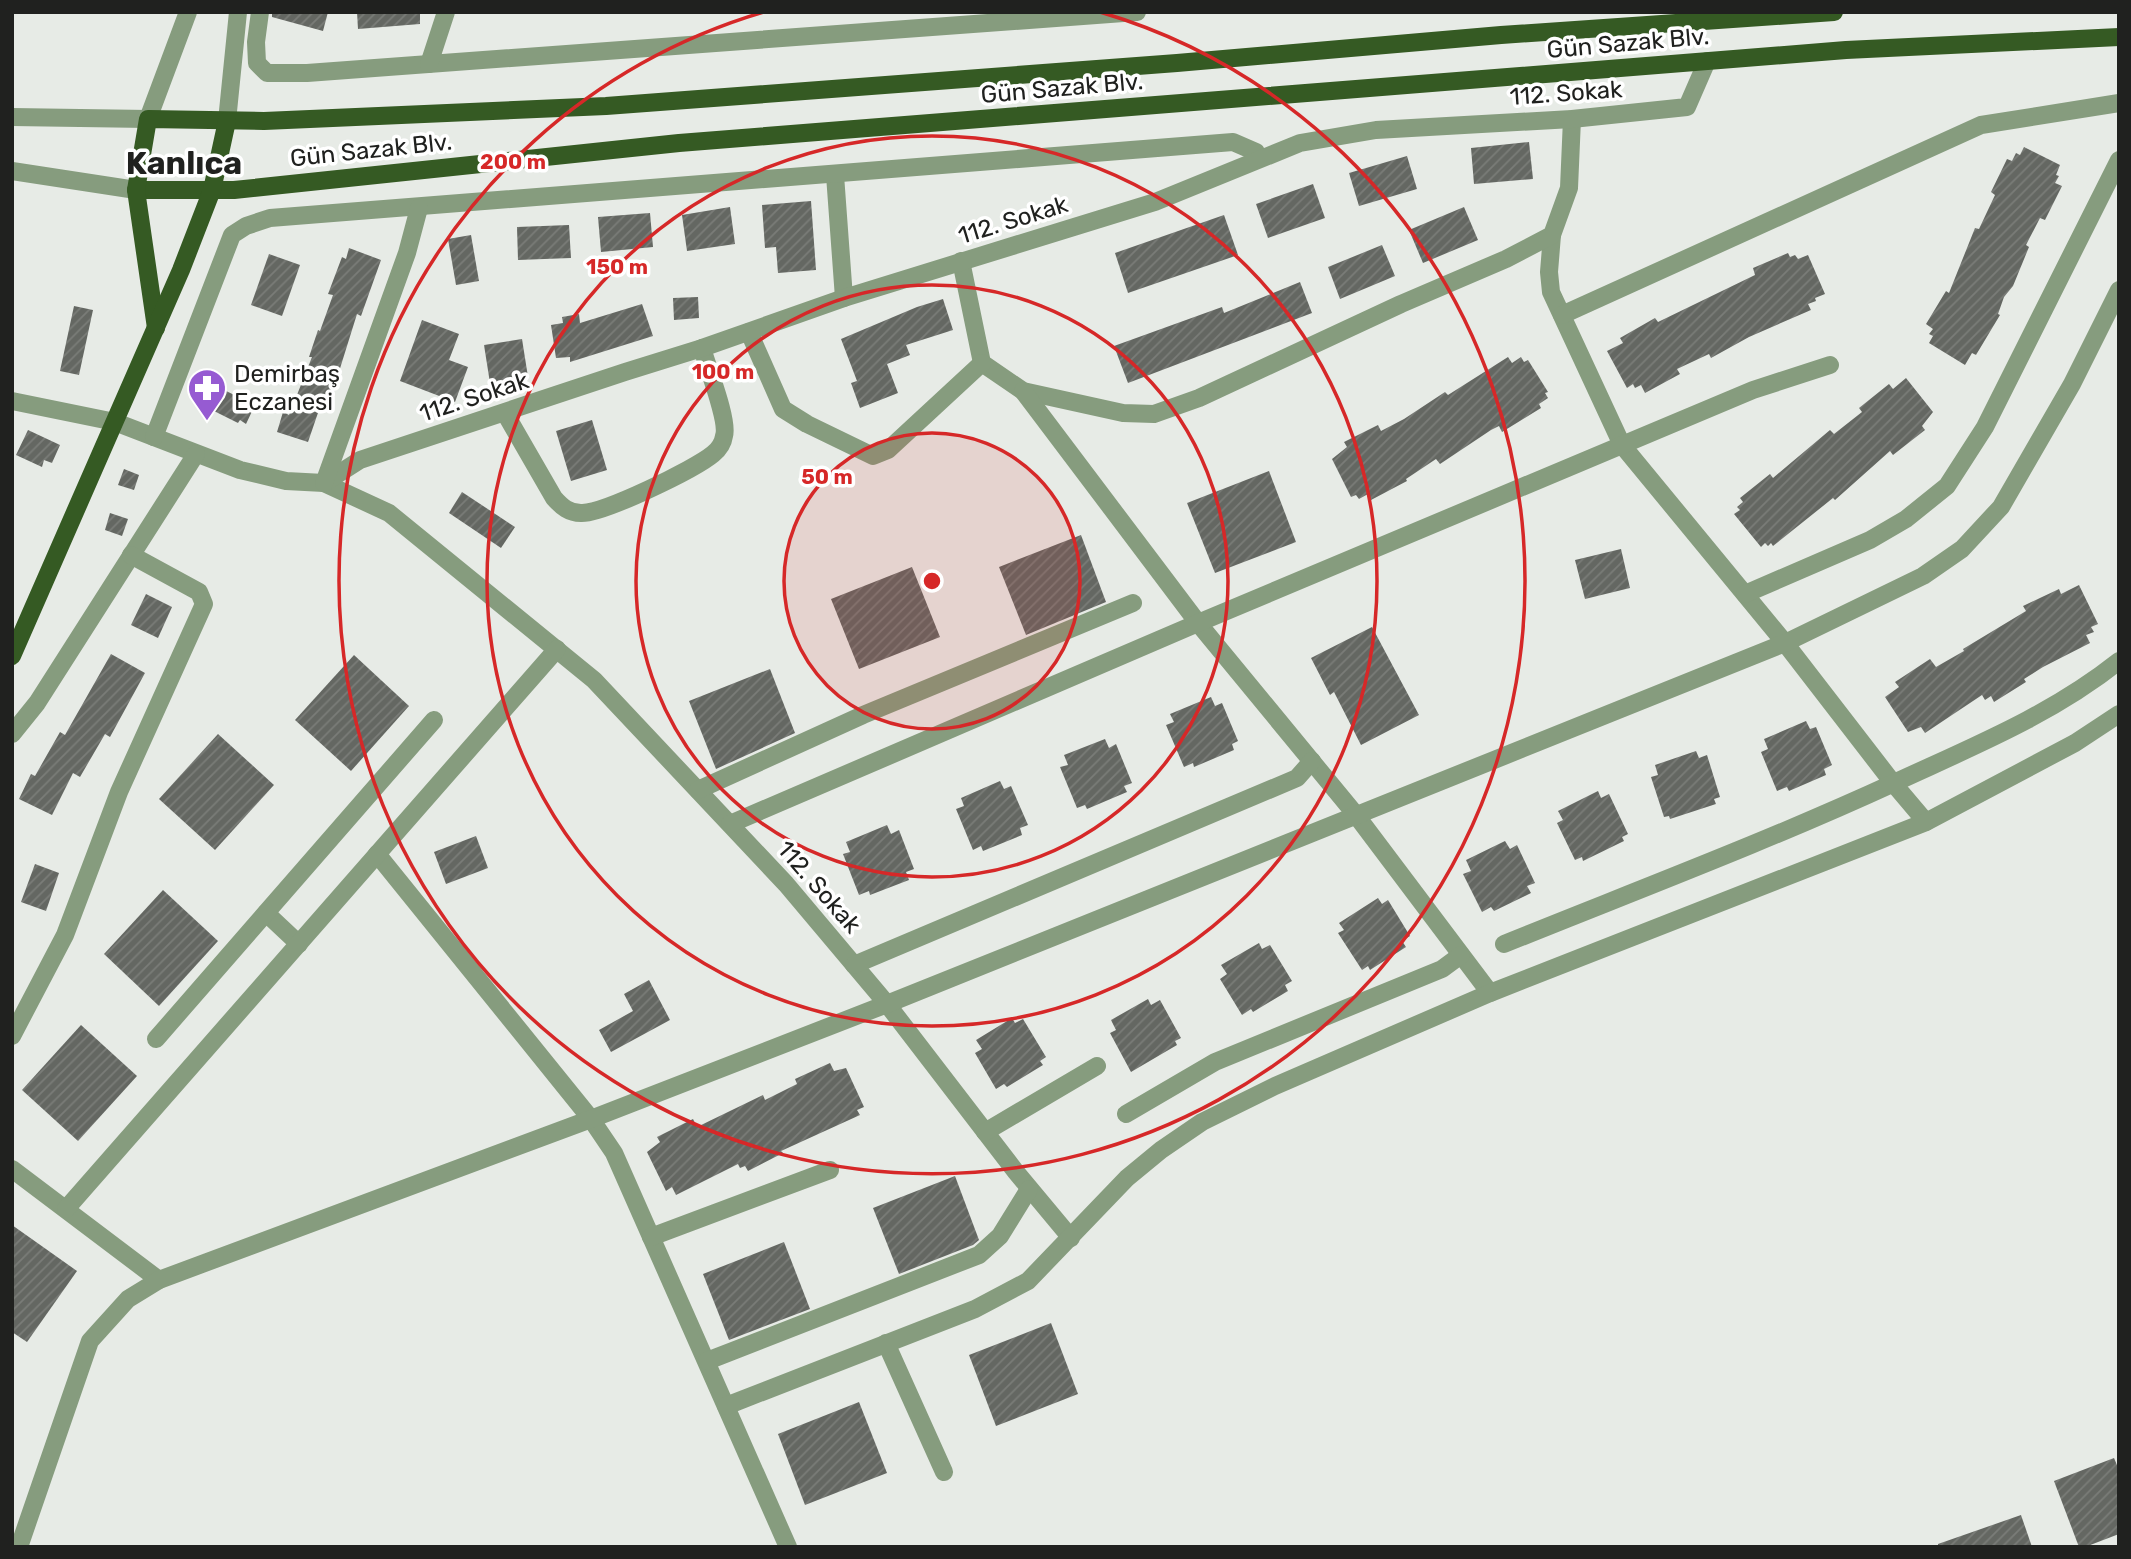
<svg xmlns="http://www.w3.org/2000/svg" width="2131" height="1559" viewBox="0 0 2131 1559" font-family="Rubik,sans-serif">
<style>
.building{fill:url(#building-hatch)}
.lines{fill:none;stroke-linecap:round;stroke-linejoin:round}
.minor{stroke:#869c7e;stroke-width:18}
.major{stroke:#355a23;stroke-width:18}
.ring{fill:none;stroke:#d62828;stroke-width:3.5}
.labels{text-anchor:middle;stroke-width:7;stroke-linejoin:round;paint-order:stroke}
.street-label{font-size:24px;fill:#20211f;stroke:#fff}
.poi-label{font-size:24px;fill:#20211f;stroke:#fff;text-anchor:start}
.district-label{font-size:32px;font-weight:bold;fill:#20211f;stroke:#fff}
.centre{fill:#d62828;stroke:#fff;stroke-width:3.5}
.ring-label{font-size:21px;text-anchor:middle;font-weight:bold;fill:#d62828;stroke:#fff;stroke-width:7;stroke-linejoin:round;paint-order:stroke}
</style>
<defs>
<pattern id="building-hatch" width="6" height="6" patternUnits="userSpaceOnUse" patternTransform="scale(1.75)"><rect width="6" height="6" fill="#646762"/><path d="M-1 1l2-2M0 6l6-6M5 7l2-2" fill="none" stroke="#7a7c78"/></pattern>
</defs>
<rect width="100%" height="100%" fill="#e7ebe6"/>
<g class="building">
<path d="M272 12H328L323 31 272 17Z"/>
<path d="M357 12H420V24L358 29Z"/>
<path d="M1529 142 1533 179 1474 184 1471 148Z"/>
<path d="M2024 147 2060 165 2056 175 2059 176 2055 183 2062 186 2045 220 2040 218 2026 245 2029 247 2013 286 2004 297 1998 314 2000 315 1976 355 1972 353 1965 365 1929 343 1933 336 1929 334 1933 329 1926 324 1946 291 1949 293 1975 228 1979 229 1995 195 1991 192 2007 159 2012 161 2016 153 2020 155Z"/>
<path d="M1407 156 1417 189 1359 206 1349 173Z"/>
<path d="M1313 184 1325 218 1268 238 1256 204Z"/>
<path d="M811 201 816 270 778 273 776 247 765 248 762 205Z"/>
<path d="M730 207 735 244 687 251 682 215Z"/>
<path d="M1464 207 1478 240 1423 263 1409 230Z"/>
<path d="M650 213 653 247 601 252 598 217Z"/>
<path d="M1224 215 1238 255 1128 293 1115 253Z"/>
<path d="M569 225 571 258 518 260 517 227Z"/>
<path d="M471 235 479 281 456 285 448 239Z"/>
<path d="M1382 245 1395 276 1340 299 1328 267Z"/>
<path d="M349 248 381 260 361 316 357 314 327 410 320 407 308 442 277 432 283 412 289 415 312 357H309L318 330 320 331 333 295 328 294 342 257 346 259Z"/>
<path d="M1788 253 1790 257 1795 255 1798 259 1808 255 1825 294 1815 298 1816 301 1808 304 1811 310 1749 337 1711 358 1709 354 1677 369 1680 374 1645 393 1641 385 1635 388 1633 384 1627 388 1607 351 1623 343 1620 338 1655 318 1658 322 1755 275 1753 268Z"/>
<path d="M269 254 300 265 282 316 251 305Z"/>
<path d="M1300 282 1312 313 1128 383 1114 346 1222 307 1224 313Z"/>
<path d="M698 297 699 318 674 320 673 298Z"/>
<path d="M943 299 953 330 906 345 910 355 887 364 898 393 860 408 851 383 857 381 841 339 917 307Z"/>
<path d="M642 304 653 336 570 362V357L556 358 551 325 563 323 562 317 579 314 580 323Z"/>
<path d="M74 306 93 310 79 375 60 371Z"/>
<path d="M422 320 459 334 449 360 468 367 455 402 400 381Z"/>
<path d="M522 339 528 377 490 383 484 345Z"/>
<path d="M1508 357 1512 363 1521 357 1524 362 1528 360 1548 392 1545 393 1548 398 1539 404 1541 408 1502 432 1499 426 1491 430 1440 464 1436 459 1406 479 1407 481 1371 500 1368 494 1359 499 1356 495 1351 497 1332 459 1347 447 1344 442 1378 425 1381 431 1404 419 1445 392 1448 395Z"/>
<path d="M1906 378 1933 412 1922 426 1925 430 1893 455 1890 451 1835 500 1833 498 1773 546 1771 543 1768 546 1765 543 1761 547 1734 514 1740 510 1737 507 1743 502 1740 498 1770 474 1773 478 1830 430 1834 434 1862 412 1859 408 1889 384 1893 389Z"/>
<path d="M220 388 255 405 246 424 240 420 238 423 210 409Z"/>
<path d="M592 420 607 470 571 481 556 431Z"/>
<path d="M28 430 60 445 52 463 44 460 42 467 16 455Z"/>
<path d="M124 469 139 475 134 490 118 485Z"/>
<path d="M1269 471 1296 542 1215 573 1187 503Z"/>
<path d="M462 492 515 527 501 548 449 513Z"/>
<path d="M110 513 128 519 122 536 105 530Z"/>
<path d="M1081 535 1106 602 1026 635 999 567Z"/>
<path d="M1621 549 1630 588 1585 599 1575 560Z"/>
<path d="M912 567 940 637 859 669 831 599Z"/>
<path d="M2079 585 2098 624 2091 627 2094 632 2086 635 2090 643 2043 667 2024 679 2026 682 1994 702 1991 696 1985 700 1982 695 1925 733 1921 727 1908 732 1885 697 1899 687 1895 682 1930 659 1936 667 1964 651 1963 649 2026 611 2023 606 2059 589 2061 594Z"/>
<path d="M146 594 172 607 158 638 131 625Z"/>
<path d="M1372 627 1419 715 1361 745 1334 692 1330 695 1311 658Z"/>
<path d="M111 654 145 673 110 737 105 734 80 777 73 773 52 815 19 799 31 774 35 776 60 732 65 735Z"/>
<path d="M354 655 409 706 351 771 295 720Z"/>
<path d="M770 669 795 733 716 769 689 701Z"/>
<path d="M1211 697 1215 706 1222 703 1238 741 1232 744 1234 750 1194 767 1193 763 1184 767 1166 725 1174 722 1170 714Z"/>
<path d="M1806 721 1810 729 1816 727 1832 765 1824 769 1826 775 1789 791 1787 787 1777 791 1761 752 1768 749 1764 739Z"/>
<path d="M218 734 274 785 215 850 159 799Z"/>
<path d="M1105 739 1109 748 1116 744 1132 783 1124 786 1127 792 1087 809 1085 805 1077 808 1060 767 1068 765 1064 755Z"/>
<path d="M1696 751 1699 758 1707 755 1720 797 1714 799 1716 804 1670 819 1669 816 1664 817 1651 777 1658 775 1655 765Z"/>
<path d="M1000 781 1004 789 1011 786 1028 825 1020 828 1022 835 983 851 981 846 973 850 956 809 964 806 961 798Z"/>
<path d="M1598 791 1601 798 1609 794 1628 834 1622 837 1624 841 1583 861 1582 857 1575 860 1557 823 1563 820 1558 811Z"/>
<path d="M887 825 891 834 899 830 914 869 906 872 909 880 870 895 869 891 859 895 843 854 850 852 846 842Z"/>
<path d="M476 836 488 868 446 884 434 852Z"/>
<path d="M1505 841 1510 849 1517 845 1535 883 1527 886 1531 893 1494 911 1491 907 1482 912 1463 874 1471 871 1466 860Z"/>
<path d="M35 864 59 873 46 911 21 902Z"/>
<path d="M163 890 218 941 159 1006 104 954Z"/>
<path d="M1378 898 1382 904 1388 900 1410 936 1402 941 1406 947 1370 970 1368 966 1362 970 1338 933 1344 930 1339 923Z"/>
<path d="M1259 943 1262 949 1270 945 1292 981 1285 985 1288 991 1253 1012 1251 1009 1242 1015 1220 979 1227 974 1221 965Z"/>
<path d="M649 980 670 1020 611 1052 599 1030 633 1011 624 994Z"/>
<path d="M1148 999 1151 1005 1160 1000 1181 1038 1175 1041 1177 1045 1131 1072 1110 1033 1116 1030 1111 1020Z"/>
<path d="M1012 1018 1015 1023 1023 1019 1046 1057 1040 1061 1043 1065 1007 1087 1004 1084 996 1089 975 1053 982 1049 976 1040Z"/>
<path d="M81 1025 137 1076 78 1141 22 1090Z"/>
<path d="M830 1063 834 1071 846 1068 864 1107 857 1110 860 1115 781 1151 783 1153 748 1171 745 1166 740 1168 738 1164 676 1195 672 1187 666 1191 647 1152 660 1142 657 1137 693 1119 697 1127 763 1095 765 1100 797 1084 795 1079Z"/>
<path d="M955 1176 979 1240 973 1245 899 1274 873 1208Z"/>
<path d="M12 1225 77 1271 27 1342 12 1332Z"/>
<path d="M784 1242 810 1309 729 1340 703 1274Z"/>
<path d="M1051 1323 1078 1394 996 1426 969 1355Z"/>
<path d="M859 1402 887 1473 805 1505 778 1434Z"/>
<path d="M2114 1458 2119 1470V1534L2085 1547H2079L2054 1481Z"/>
<path d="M2021 1515 2032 1547H1938V1544Z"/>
</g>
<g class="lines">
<g class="minor">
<path d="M260 12 256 42 257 63 267 73H307L1137 12"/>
<path d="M429 64 446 12"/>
<path d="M12 117 148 119 188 12"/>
<path d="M227 121 238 12"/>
<path d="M12 171 136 190"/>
<path d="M835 175 844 298"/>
<path d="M1552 235 1549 272 1551 292 1622 445 1785 643 1893 783 1926 822"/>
<path d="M961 261 982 363 1023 391 1123 413 1154 414 1199 398 1401 304 1506 259 1552 235 1569 188 1572 119"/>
<path d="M1562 315 1981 125 2119 103"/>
<path d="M749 332 783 409 807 424 873 456 888 450 982 363"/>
<path d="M1023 391 1198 623 1356 815 1490 993"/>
<path d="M12 401 115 422 240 470 286 481 324 483 389 513 594 680 786 884 887 1004 1016 1172 1071 1238"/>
<path d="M505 413 554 498C562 507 569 513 581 513 603 514 695 469 713 454 718 450 723 443 724 436 729 421 707 366 702 348"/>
<path d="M154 437 232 235 246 226 270 218 1233 142 1256 152 1258 159"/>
<path d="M324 483 360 460 625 372 702 348 844 298 1155 202 1300 143 1376 130 1572 119 1687 107 1707 61"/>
<path d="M324 483 407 253 419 208"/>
<path d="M1745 594 1870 540 1906 519 1947 486 1985 427 2119 160"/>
<path d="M12 734 37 703 196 454"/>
<path d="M698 790 863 715 1133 603"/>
<path d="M730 824 1198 623 1753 390 1830 365"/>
<path d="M377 854 591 1119 614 1153 788 1547"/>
<path d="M266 913 299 944"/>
<path d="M1504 944C1635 891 1768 841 1896 782 1974 746 2051 715 2119 661"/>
<path d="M854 965 1297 778 1312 761"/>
<path d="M12 1036 65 935 119 792 204 604 199 592 131 555"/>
<path d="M156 1039 434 720"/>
<path d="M1126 1114 1215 1062 1442 969 1461 955"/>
<path d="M985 1132 1097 1066"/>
<path d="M12 1169 159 1280"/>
<path d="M66 1209 557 649"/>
<path d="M651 1237 830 1170"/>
<path d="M886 1343 944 1472"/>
<path d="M707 1361 979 1255 1000 1236 1029 1189"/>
<path d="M726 1406 975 1309 1028 1281 1127 1178 1161 1150 1202 1122 1275 1086 1490 993 1926 822 2075 743 2119 714"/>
<path d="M19 1547 90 1341 128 1299 159 1280 591 1119 887 1004 1785 643 1923 576 1962 549 2001 507 2072 384 2119 290"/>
</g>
<g class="major">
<path d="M136 190H234L679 143 1846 50 2119 37"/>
<path d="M156 328 136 190 148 119 264 121 606 106 1177 63 1501 35 1834 12"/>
<path d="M12 656 181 270 212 190 227 121"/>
</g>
</g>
<circle cx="932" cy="581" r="148" fill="#d62828" fill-opacity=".12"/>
<g class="ring">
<circle cx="932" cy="581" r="148"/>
<circle cx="932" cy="581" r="296"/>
<circle cx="932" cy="581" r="445"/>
<path d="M1100 12A593 593 0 1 1 764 12"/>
</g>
<defs>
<symbol id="pharmacy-pin" viewBox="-11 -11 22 30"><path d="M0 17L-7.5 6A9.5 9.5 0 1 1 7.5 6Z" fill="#965bd2" stroke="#fff"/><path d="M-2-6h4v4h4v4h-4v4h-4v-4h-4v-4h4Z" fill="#fff"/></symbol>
</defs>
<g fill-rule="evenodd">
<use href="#pharmacy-pin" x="185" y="366" width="44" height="60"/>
</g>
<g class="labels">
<g class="street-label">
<text transform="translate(1628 43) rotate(-5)" y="8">Gün Sazak Blv.</text>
<text transform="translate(1062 88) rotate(-5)" y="8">Gün Sazak Blv.</text>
<text transform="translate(1566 93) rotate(-4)" y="8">112. Sokak</text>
<text transform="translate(371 150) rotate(-6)" y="8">Gün Sazak Blv.</text>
<text transform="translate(1013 220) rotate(-17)" y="8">112. Sokak</text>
<text transform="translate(474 397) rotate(-18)" y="8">112. Sokak</text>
<text transform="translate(819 887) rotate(49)" y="8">112. Sokak</text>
</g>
<g class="poi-label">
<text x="234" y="382">Demirbaş<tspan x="234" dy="28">Eczanesi</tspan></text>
</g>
<g class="district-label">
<text x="184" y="174">Kanlıca</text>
</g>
</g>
<circle cx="932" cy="581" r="10" class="centre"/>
<g class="ring-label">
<text x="513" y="169">200 m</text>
<text x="617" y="274">150 m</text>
<text x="723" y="379">100 m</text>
<text x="827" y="484">50 m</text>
</g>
<rect width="2131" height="1559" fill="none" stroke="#20211f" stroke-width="28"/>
</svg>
